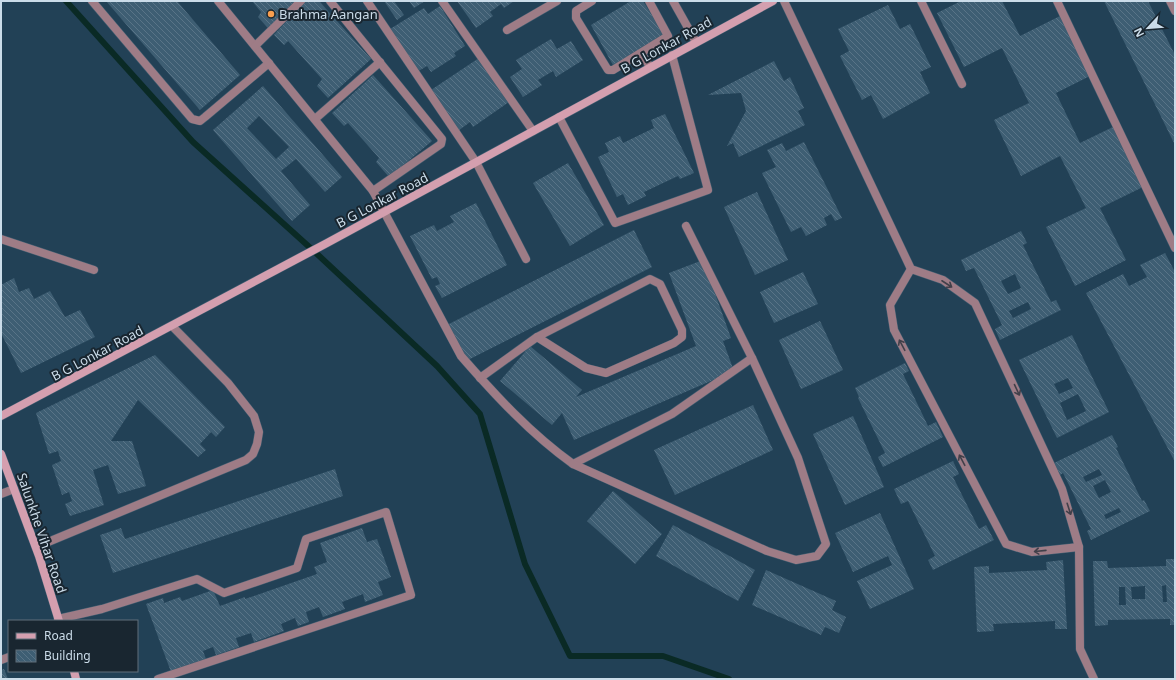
<svg xmlns="http://www.w3.org/2000/svg" width="1176" height="680" viewBox="0 0 1176 680" font-family="'Noto Sans',sans-serif">
<style>
.lines{fill:none;stroke-linecap:round;stroke-linejoin:round}
.stream{stroke:#0a2a25;stroke-width:6}
.building{fill:url(#building-back-hatch);fill-rule:evenodd}
.street-casing{stroke:#405d70;stroke-width:9}
.secondary-casing{stroke:#405d70;stroke-width:9}
.street{stroke:#9e7c86;stroke-width:8}
.secondary{stroke:#d49faf;stroke-width:8}
.oneway{stroke:#41404a}
.poi-dot{fill:#fa9f4f;stroke:#192630;stroke-width:1.5}
.labels{text-anchor:middle;stroke-width:4;stroke-linejoin:round;paint-order:stroke}
.poi-label{font-size:13px;fill:#cbdce9;stroke:#192630;text-anchor:start}
.street-label{font-size:13px;fill:#cbdce9;stroke:#192630}
</style>
<defs>
<pattern id="building-back-hatch" width="6" height="6" patternUnits="userSpaceOnUse"><rect width="6" height="6" fill="#3e5e73"/><path d="M-1 5l2 2M0 0l6 6M5-1l2 2" fill="none" stroke="#597487"/></pattern>
</defs>
<rect width="100%" height="100%" fill="#224156"/>
<g class="lines">
<path class="stream" d="M66 1 193 142 316 253 437 366 480 414 525 564 570 656H663L729 679"/>
</g>
<g class="building">
<path d="M106 1H177L240 75 200 110Z"/>
<path d="M252 1H296L268 28 258 17 261 12Z"/>
<path d="M305 1H319L371 59 328 98 317 86 322 79 288 41 284 45 274 35Z"/>
<path d="M384 1H394L404 15 397 20Z"/>
<path d="M409 1H425L414 8Z"/>
<path d="M457 1H514L504 8 501 4 490 12 493 16 476 28Z"/>
<path d="M631 1H643L665 36 614 67 591 25Z"/>
<path d="M961 1H1002L1020 36 1060 16 1090 76 1056 93 1080 143 1113 127 1143 187 1100 208 1126 260 1075 286 1046 227 1086 208 1060 156 1021 176 994 120 1029 103 1002 48 964 67 937 13Z"/>
<path d="M1104 1H1148L1175 55V145Z"/>
<path d="M888 5 900 29 910 24 931 67 920 72 930 93 883 119 871 95 862 100 840 56 849 51 838 29Z"/>
<path d="M440 6 465 46 454 53 456 56 431 72 427 66 417 72 390 29 424 8 428 14Z"/>
<path d="M551 39 557 49 571 41 583 60 556 77 553 71 538 80 542 85 523 97 510 77 522 69 516 60Z"/>
<path d="M479 58 509 102 473 127 470 122 458 131 431 90Z"/>
<path d="M774 61 784 81 790 77 804 108 798 111 805 125 739 157 733 143 727 146 746 111 741 93 708 95Z"/>
<path d="M373 75 432 141 389 177 376 162 379 158 348 123 344 126 332 113Z"/>
<path d="M263 86 342 177 325 192 296 159 281 171 310 205 292 221 213 130ZM259 116 289 147 276 159 247 128Z"/>
<path d="M665 114 694 173 680 179 678 176 644 192 646 196 628 205 623 194 617 197 598 157 609 152 605 143 620 136 623 143 654 128 651 120Z"/>
<path d="M804 142 842 218 835 221 831 214 824 218 827 225 806 236 801 227 791 232 762 173 776 167 767 150 782 143 786 151Z"/>
<path d="M568 163 604 225 570 246 533 183Z"/>
<path d="M757 192 788 260 755 275 724 207Z"/>
<path d="M476 203 507 265 442 298 435 286 440 284 437 277 432 279 410 236 434 225 437 231 454 222 450 216Z"/>
<path d="M634 230 652 267 466 361 447 325Z"/>
<path d="M1021 231 1027 243 1023 245 1051 302 1056 300 1061 310 1000 340 995 329 1002 325 974 268 966 271 961 260ZM1015 274 1021 288 1008 294 1001 281ZM1028 302 1031 309 1013 318 1009 311Z"/>
<path d="M1165 253 1175 272V462L1086 293 1123 274 1129 286 1147 277 1140 265Z"/>
<path d="M703 260 731 338 723 341 734 371 574 440 562 413 552 425 500 381 530 346 582 390 576 397 696 346 669 273Z"/>
<path d="M803 272 818 304 774 323 760 292Z"/>
<path d="M14 278 19 292 29 288 34 299 50 291 65 317 80 310 95 337 21 373 1 333V285Z"/>
<path d="M820 321 843 370 801 389 779 340Z"/>
<path d="M1072 335 1109 412 1057 438 1019 360ZM1068 378 1073 388 1059 394 1054 384ZM1078 394 1086 411 1067 420 1060 403Z"/>
<path d="M155 355 225 427 216 437 211 432 200 444 206 450 198 457 138 400 111 441H132L146 486 118 494 108 465 93 470 104 505 70 516 65 504 72 501 69 492 62 495 52 465 61 461 58 451 49 454 36 413Z"/>
<path d="M905 363 909 371 903 374 928 426 936 422 943 437 883 467 878 457 885 453 858 398 859 397 855 388Z"/>
<path d="M753 405 773 450 675 495 654 450Z"/>
<path d="M853 416 884 487 845 505 813 434Z"/>
<path d="M1112 435 1118 447 1116 448 1142 501 1144 500 1150 511 1091 540 1087 531 1091 529 1063 473 1060 475 1054 463ZM1099 469 1102 475 1086 482 1083 477ZM1105 480 1111 492 1099 498 1093 486ZM1119 508 1121 512 1106 519 1104 515Z"/>
<path d="M953 461 959 474 953 477 979 529 986 525 994 540 933 570 928 560 935 556 908 501 901 504 894 489Z"/>
<path d="M335 469 343 496 113 573 100 535 121 528 125 539Z"/>
<path d="M613 491 662 534 635 564 587 521Z"/>
<path d="M880 513 914 589 870 609 857 581 892 565 888 556 853 572 835 533Z"/>
<path d="M673 525 755 570 738 601 656 556Z"/>
<path d="M362 528 367 542 377 539 391 577 378 582 383 595 365 602 363 594 342 602 345 609 323 617 319 607 306 612 309 622 298 626 295 618 281 624 284 631 254 642 251 633 236 638 239 647 216 655 213 647 203 651 206 659 171 672 146 604 163 598 164 603 180 597 182 601 213 590 220 606 245 597V599L317 574 314 567 327 562 320 543Z"/>
<path d="M1166 559H1175V625H1170V619L1108 620V625L1095 626 1093 561H1107L1108 568 1166 566ZM1166 585 1167 602H1163L1162 586ZM1145 586V599H1132L1131 587ZM1119 587H1125L1126 605H1119Z"/>
<path d="M1063 560 1067 629H1055V621L993 624 994 631 977 632 974 567 989 566V573L1047 570 1046 562Z"/>
<path d="M766 570 836 601 832 610 846 617 839 633 825 627 821 635 752 605Z"/>
<path d="M4 669 8 679H1V670Z"/>
</g>
<g class="lines">
<defs>
<g id="street">
<path d="M92 1 192 119 200 121 205 117 269 63"/>
<path d="M218 1 373 191 461 356C495 395 531 434 573 464L672 414 752 358"/>
<path d="M330 1 442 139 441 144 373 191"/>
<path d="M367 1 476 162 526 259"/>
<path d="M442 1 533 131"/>
<path d="M592 1 576 11V18L608 70H613L668 36 649 1"/>
<path d="M673 1 696 42"/>
<path d="M784 1 911 269 943 280 975 303 1062 489 1079 547 1080 649 1094 679"/>
<path d="M921 1 962 84"/>
<path d="M1057 1 1175 248"/>
<path d="M1170 1 1175 11"/>
<path d="M507 30 557 1"/>
<path d="M255 46 301 1"/>
<path d="M642 54 650 67"/>
<path d="M559 117 615 223 708 190 672 55"/>
<path d="M315 119 380 62"/>
<path d="M1 239 94 270"/>
<path d="M911 269 890 305 894 330 1006 544 1032 552 1079 547"/>
<path d="M480 378 537 337 650 279 660 284 682 330V337L674 343 606 373 586 368 537 337"/>
<path d="M573 464 767 551 796 560 817 556 826 544 798 458 752 358 686 226"/>
<path d="M1 494 14 489"/>
<path d="M36 547 246 460 253 454 257 444 259 432 254 416 228 383 172 326"/>
<path d="M58 619 102 609 197 579 224 593 297 568 306 539 386 512 411 595 158 679"/>
<path d="M1 660 9 657"/>
</g>
<g id="secondary">
<path d="M1 416 327 243 773 1"/>
<path d="M1 454 39 556 59 621"/>
<path d="M74 671 76 679"/>
</g>
</defs>
<use href="#street" class="street-casing"/>
<use href="#secondary" class="secondary-casing"/>
<use href="#street" class="street"/>
<use href="#secondary" class="secondary"/>
</g>
<defs><path id="oneway-shaft" d="M-6 0H5M1.5-3L5.5 0L1.5 3" fill="none" stroke-width="1.6" stroke-linecap="round" stroke-linejoin="round"/></defs>
<g class="oneway">
<use href="#oneway-shaft" transform="translate(947 284) rotate(33)"/>
<use href="#oneway-shaft" transform="translate(902 345) rotate(-118)"/>
<use href="#oneway-shaft" transform="translate(1017 390) rotate(65)"/>
<use href="#oneway-shaft" transform="translate(962 460) rotate(-118)"/>
<use href="#oneway-shaft" transform="translate(1069 509) rotate(72)"/>
<use href="#oneway-shaft" transform="translate(1040 551) rotate(174)"/>
</g>
<circle class="poi-dot" cx="271" cy="14" r="4"/>
<g class="labels">
<g class="poi-label">
<text x="279" y="19">Brahma Aangan</text>
</g>
<g class="street-label">
<text transform="translate(666 45) rotate(-29)" y="5">B G Lonkar Road</text>
<text transform="translate(382 200) rotate(-28)" y="5">B G Lonkar Road</text>
<text transform="translate(97 353) rotate(-28)" y="5">B G Lonkar Road</text>
<text transform="translate(42 533) rotate(71)" y="5">Salunkhe Vihar Road</text>
</g>
</g>
<rect width="1176" height="680" fill="none" stroke="#cbdce9" stroke-width="4"/>
<rect x="8" y="620" width="130" height="52" fill="#192630" stroke="#606f7a"/>
<rect x="16" y="633" width="20" height="6" fill="#d49faf" stroke="#606f7a"/>
<text x="44" y="640" font-size="12" fill="#cbdce9">Road</text>
<rect x="16" y="650" width="20" height="12" fill="url(#building-back-hatch)" stroke="#606f7a"/>
<text x="44" y="660" font-size="12" fill="#cbdce9">Building</text>
<g transform="translate(1148 28) rotate(244)" stroke="#192630" stroke-width="3" paint-order="stroke">
<path d="M0-3L7 15L0 10L-7 15Z" fill="#cbdce9"/>
<text y="-6" font-size="11" font-weight="bold" text-anchor="middle" fill="#cbdce9">N</text>
</g>
</svg>
